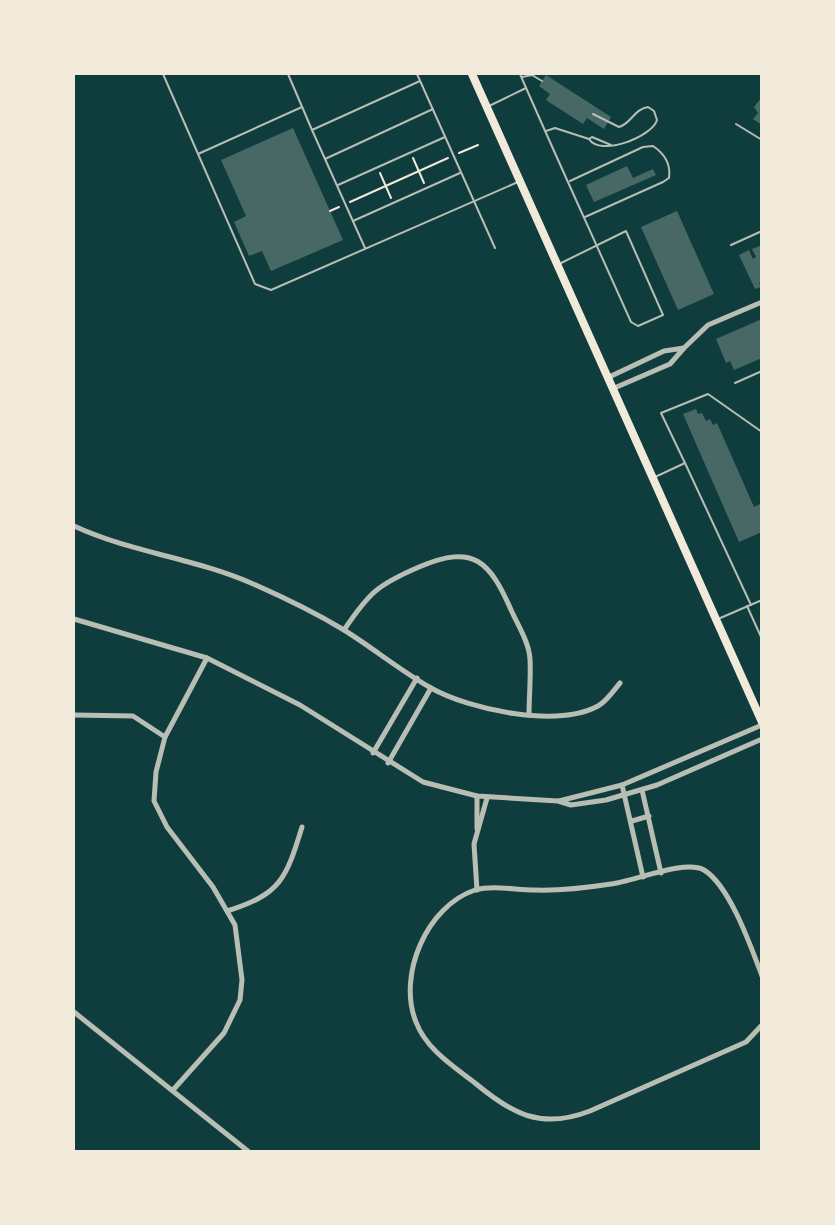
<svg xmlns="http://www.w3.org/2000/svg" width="835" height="1225" viewBox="0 0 835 1225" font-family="Commissioner,sans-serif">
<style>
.building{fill:#486865}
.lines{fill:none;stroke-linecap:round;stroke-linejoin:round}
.path{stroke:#f1e9da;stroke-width:2}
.service{stroke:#b8beb3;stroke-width:2}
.minor{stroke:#b8beb3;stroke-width:5}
.secondary{stroke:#f1e9da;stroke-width:8}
</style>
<rect width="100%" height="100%" fill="#0f3d3e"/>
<g class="building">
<path d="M546 75 611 117 604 129 587 118 583 124 546 100 550 94 539 86Z"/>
<path d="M762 97V125L753 119 758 113 754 107Z"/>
<path d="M293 128 343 240 271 271 262 251 249 256 234 222 246 216 221 160Z"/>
<path d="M627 166 633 178 653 169 656 175 594 202 586 185Z"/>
<path d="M677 211 714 294 678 310 641 227Z"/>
<path d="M762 245V282L759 283 761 287 755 289 739 255 749 250 753 259 756 257 752 249Z"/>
<path d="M762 319V358L734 370 730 361 726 363 716 339Z"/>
<path d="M696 409 698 414 702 413 706 421 710 419 713 425 717 423 754 507 762 503V532L739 542 683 414Z"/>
</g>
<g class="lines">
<g class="path">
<path d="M459 153 478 145"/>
<path d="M413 158 424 183"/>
<path d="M380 173 391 198"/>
<path d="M350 202 448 158"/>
<path d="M330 211 339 207"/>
</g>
<g class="service">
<path d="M163 74 255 284 271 290 518 182"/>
<path d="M288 74 312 130 420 81"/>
<path d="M417 74 495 248"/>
<path d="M520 74C556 157 594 239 631 322L638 326 663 315 626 231 559 264"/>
<path d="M522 77 532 75 542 81"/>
<path d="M489 106 526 88"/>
<path d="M736 124 762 140"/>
<path d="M312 130 365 248"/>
<path d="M546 131 555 128 589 139 592 137 611 145"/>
<path d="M589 139C600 157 652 137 657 120L654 111 648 107C634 109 631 124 619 127L593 114"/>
<path d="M198 154 302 107"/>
<path d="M325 159 433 109"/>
<path d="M570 181 643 147 653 146C665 154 671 164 669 178L663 182 585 217"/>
<path d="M338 185 445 137"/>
<path d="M353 221 460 173"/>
<path d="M731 245 762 231"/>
<path d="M735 383 762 371"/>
<path d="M685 463 661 413 708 394 762 432"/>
<path d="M655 477 685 463 751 605"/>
<path d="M747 606 762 639"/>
<path d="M718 619 762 600"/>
</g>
<g class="minor">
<path d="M684 348 708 325 762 302"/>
<path d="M607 378 664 351 684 348 670 364 612 389"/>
<path d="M74 526C130 552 193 558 251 583 283 597 314 612 344 630 373 648 401 671 431 688 470 710 557 728 598 706 607 701 614 690 620 683"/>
<path d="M74 619 207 658 300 705 423 782 477 796 558 801 571 805 606 800 657 785 762 739"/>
<path d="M344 630C369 593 377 585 419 567 475 543 490 562 512 612 519 627 529 643 530 659 531 678 529 697 529 715"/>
<path d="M74 715 133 716 165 737"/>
<path d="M373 753 417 678"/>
<path d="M388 763 431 688"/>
<path d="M622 785 643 877"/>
<path d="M642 790 661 873"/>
<path d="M477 796V829"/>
<path d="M559 801 622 785 762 725"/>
<path d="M632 821 649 816"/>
<path d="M477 890 474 844 487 798"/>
<path d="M227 911C281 894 286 879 302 827"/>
<path d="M762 976C751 947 730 886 704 870 685 859 632 882 611 884 585 888 560 891 534 890 516 890 493 885 475 890 427 906 397 975 416 1022 426 1049 453 1066 475 1083 512 1114 541 1130 590 1111L746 1042 762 1025"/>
<path d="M74 1012 249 1152"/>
<path d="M173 1090 224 1033 240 1000 242 980 235 925 213 887 167 827 154 801 156 772 165 737 207 658"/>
</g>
<path class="secondary" d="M472 74 762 722"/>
</g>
<rect width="835" height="1225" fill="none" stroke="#f1e9da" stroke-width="150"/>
</svg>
